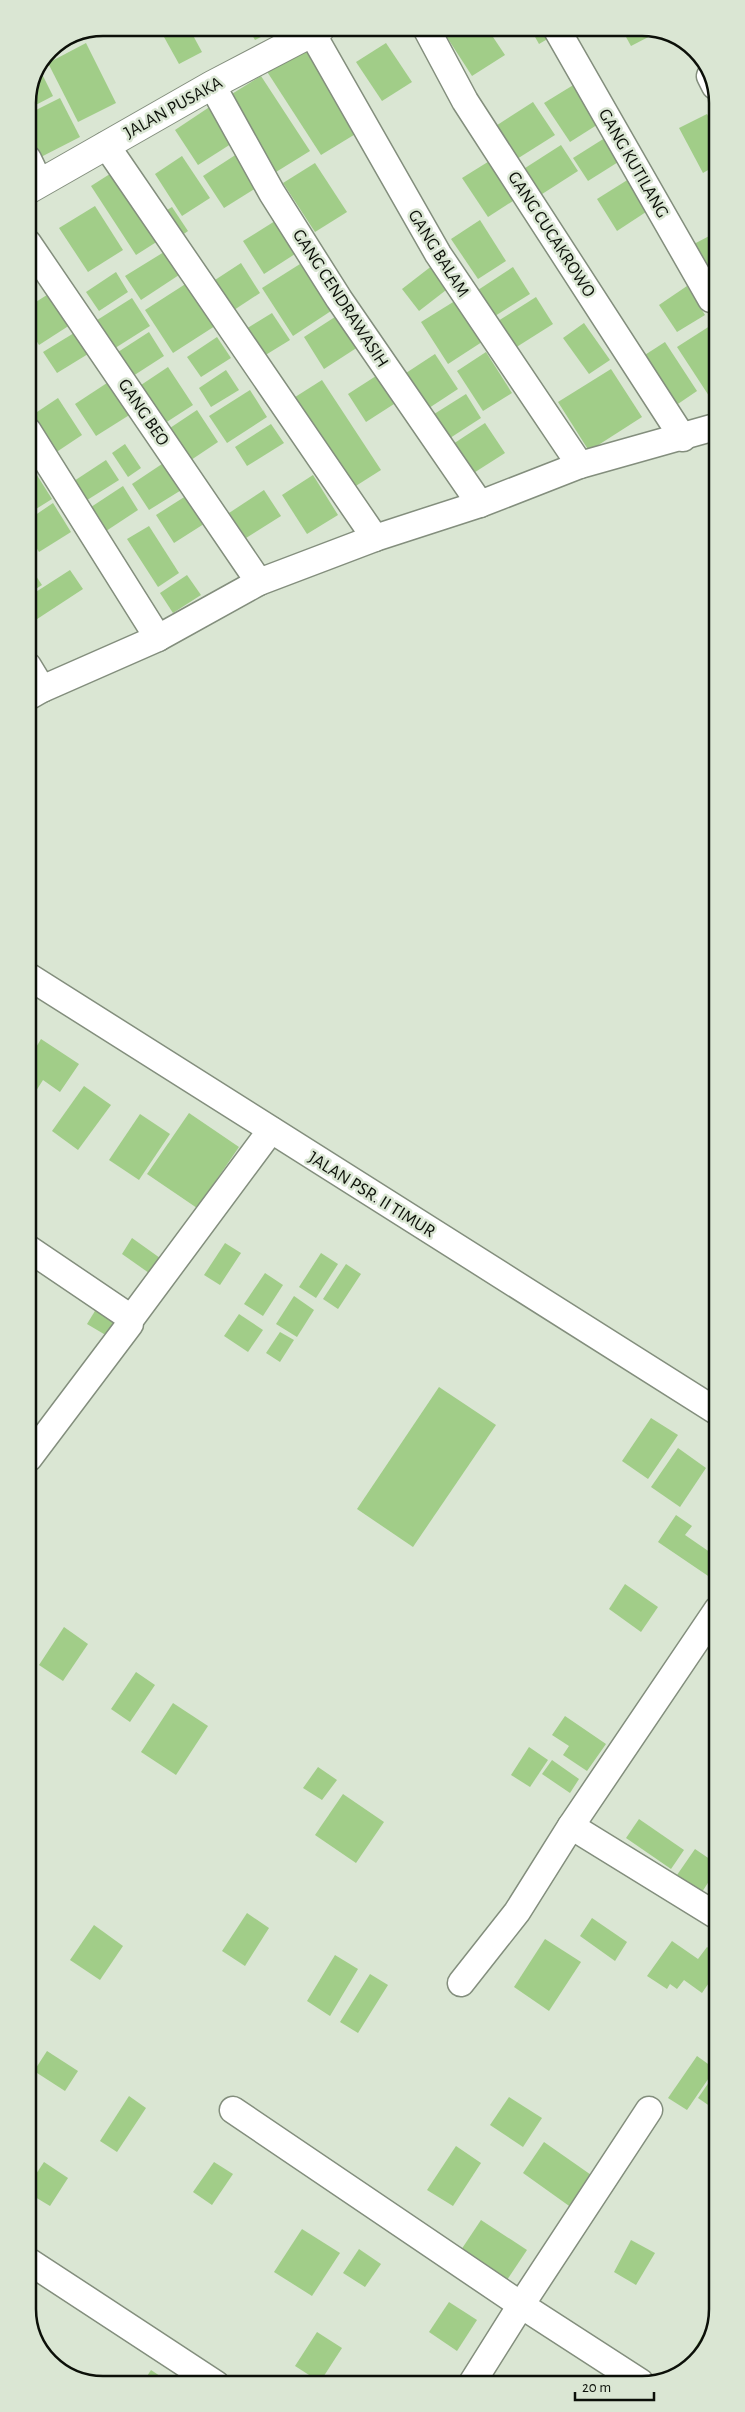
<svg xmlns="http://www.w3.org/2000/svg" width="745" height="2412" viewBox="0 0 745 2412" font-family="'Alegreya Sans',sans-serif">
<style>
.building{fill:#a1cd88}
.lines{fill:none;stroke-linecap:round;stroke-linejoin:round}
.street-casing{stroke:#838e7d;stroke-width:29}
.secondary-casing{stroke:#838e7d;stroke-width:30}
.street{stroke:#fff;stroke-width:26}
.secondary{stroke:#fff;stroke-width:28}
.labels{text-anchor:middle;stroke-width:5;stroke-linejoin:round;paint-order:stroke}
.street-label{font-size:18px;fill:#0c1009;stroke:#dae6d3}
.rim{fill:none;stroke:#0c1009;stroke-width:2.5}
</style>
<rect width="100%" height="100%" fill="#dae6d3"/>
<g class="building">
<path d="M159 28H189L202 52 179 64Z"/>
<path d="M248 28H279L255 40Z"/>
<path d="M441 28H487L505 55 472 76Z"/>
<path d="M530 28H553L556 34 539 44Z"/>
<path d="M621 28H647L658 32 631 46Z"/>
<path d="M86 43 116 103 78 122 48 63Z"/>
<path d="M386 43 412 82 382 101 356 62Z"/>
<path d="M306 44 362 130 321 155 266 70Z"/>
<path d="M41 72 53 96 28 109V103Z"/>
<path d="M261 76 310 151 276 172 227 97Z"/>
<path d="M575 84 600 123 570 142 544 103Z"/>
<path d="M60 98 80 137 39 158 28 134V114Z"/>
<path d="M533 102 555 135 509 164 488 131Z"/>
<path d="M211 106 234 142 198 165 175 130Z"/>
<path d="M707 114 715 129V166L703 173 679 128Z"/>
<path d="M608 136 623 159 588 181 573 158Z"/>
<path d="M561 145 578 171 539 196 522 170Z"/>
<path d="M240 152 261 185 224 208 203 176Z"/>
<path d="M182 156 210 198 182 216 155 174Z"/>
<path d="M491 160 516 199 488 217 462 178Z"/>
<path d="M315 163 347 212 315 232 283 183Z"/>
<path d="M113 172 158 241 136 255 91 186Z"/>
<path d="M629 179 649 210 617 231 597 199Z"/>
<path d="M95 206 123 250 88 272 59 228Z"/>
<path d="M172 207 188 231 175 240 159 215Z"/>
<path d="M480 220 506 261 478 279 451 239Z"/>
<path d="M275 221 295 254 264 274 243 241Z"/>
<path d="M715 233V261L704 267 692 245Z"/>
<path d="M164 252 179 275 141 300 125 276Z"/>
<path d="M241 263 260 293 234 310 215 280Z"/>
<path d="M300 264 331 311 293 336 262 288Z"/>
<path d="M433 265 450 287 419 311 402 289Z"/>
<path d="M513 267 530 294 495 316 478 290Z"/>
<path d="M116 272 128 292 99 311 86 292Z"/>
<path d="M187 283 215 326 173 353 145 310Z"/>
<path d="M687 286 705 315 677 332 659 305Z"/>
<path d="M50 293 70 325 39 345 28 327V307Z"/>
<path d="M536 297 553 324 515 348 498 321Z"/>
<path d="M132 298 150 326 112 350 94 322Z"/>
<path d="M458 299 485 340 448 364 421 322Z"/>
<path d="M272 313 290 340 259 359 241 332Z"/>
<path d="M338 315 358 347 324 369 304 337Z"/>
<path d="M584 323 610 360 589 374 563 338Z"/>
<path d="M713 324 715 327V396L711 399 677 347Z"/>
<path d="M149 332 164 356 133 376 118 352Z"/>
<path d="M74 333 88 354 57 373 43 352Z"/>
<path d="M217 337 231 358 201 377 187 357Z"/>
<path d="M665 342 697 391 669 410 637 360Z"/>
<path d="M28 343 35 355 28 359Z"/>
<path d="M486 352 512 393 483 411 457 371Z"/>
<path d="M435 354 458 389 429 408 406 373Z"/>
<path d="M168 367 193 405 159 427 135 389Z"/>
<path d="M611 369 642 417 589 451 558 402Z"/>
<path d="M226 370 239 390 211 407 199 388Z"/>
<path d="M376 376 394 404 366 422 348 394Z"/>
<path d="M322 380 381 470 351 489 292 399Z"/>
<path d="M110 381 131 414 96 436 75 404Z"/>
<path d="M250 390 267 417 227 443 209 416Z"/>
<path d="M466 394 481 418 447 440 431 416Z"/>
<path d="M58 398 82 435 52 455 28 418Z"/>
<path d="M197 410 218 442 191 460 170 428Z"/>
<path d="M485 423 505 453 469 476 450 446Z"/>
<path d="M271 424 284 443 247 466 235 447Z"/>
<path d="M125 444 141 468 128 477 112 453Z"/>
<path d="M106 460 119 480 84 502 71 483Z"/>
<path d="M28 461 52 499 28 514Z"/>
<path d="M165 462 183 489 149 510 132 484Z"/>
<path d="M313 475 338 515 307 534 282 495Z"/>
<path d="M123 486 138 510 100 535 85 511Z"/>
<path d="M264 490 281 516 246 538 229 513Z"/>
<path d="M189 494 207 522 174 543 156 515Z"/>
<path d="M53 503 71 532 39 552 28 535V520Z"/>
<path d="M149 526 179 573 158 587 127 539Z"/>
<path d="M28 564 42 585 28 594Z"/>
<path d="M70 570 83 589 28 625V597Z"/>
<path d="M187 575 201 595 173 613 160 593Z"/>
<path d="M41 1039 79 1064 60 1092 43 1080 29 1102V1059Z"/>
<path d="M84 1086 111 1105 78 1150 52 1131Z"/>
<path d="M189 1113 239 1147 197 1208 147 1174Z"/>
<path d="M140 1114 170 1134 139 1180 109 1160Z"/>
<path d="M132 1238 160 1258 149 1273 122 1254Z"/>
<path d="M225 1243 241 1253 220 1285 204 1275Z"/>
<path d="M321 1253 338 1264 316 1298 299 1287Z"/>
<path d="M346 1264 361 1274 338 1309 323 1299Z"/>
<path d="M265 1273 283 1285 263 1316 244 1304Z"/>
<path d="M294 1296 314 1310 297 1337 276 1324Z"/>
<path d="M98 1306 125 1323 114 1340 87 1324Z"/>
<path d="M239 1314 263 1330 248 1352 224 1336Z"/>
<path d="M280 1332 294 1340 280 1362 266 1353Z"/>
<path d="M439 1387 496 1425 413 1547 357 1509Z"/>
<path d="M651 1418 678 1435 648 1479 622 1461Z"/>
<path d="M678 1448 706 1468 680 1507 651 1487Z"/>
<path d="M676 1515 692 1526 685 1535 717 1557V1582L658 1542Z"/>
<path d="M717 1521V1533L711 1529Z"/>
<path d="M625 1584 658 1607 641 1632 609 1609Z"/>
<path d="M64 1627 88 1644 63 1681 39 1665Z"/>
<path d="M136 1672 155 1685 130 1722 111 1709Z"/>
<path d="M173 1703 208 1726 176 1775 141 1752Z"/>
<path d="M565 1716 606 1744 587 1771 563 1755 569 1746 552 1735Z"/>
<path d="M529 1747 548 1760 530 1787 511 1775Z"/>
<path d="M552 1760 579 1779 570 1793 542 1774Z"/>
<path d="M318 1767 337 1780 322 1800 303 1788Z"/>
<path d="M343 1794 384 1822 356 1863 315 1835Z"/>
<path d="M639 1819 684 1850 671 1869 626 1838Z"/>
<path d="M695 1849 717 1864V1869L702 1892 677 1875Z"/>
<path d="M247 1913 269 1928 245 1966 222 1951Z"/>
<path d="M592 1918 627 1942 615 1961 580 1936Z"/>
<path d="M94 1925 123 1946 100 1980 70 1960Z"/>
<path d="M545 1939 581 1962 549 2011 514 1987Z"/>
<path d="M672 1941 698 1959 707 1947 717 1954V1971L702 1993 684 1980 677 1989 670 1984 667 1989 647 1976Z"/>
<path d="M335 1955 358 1969 330 2016 307 2001Z"/>
<path d="M370 1974 388 1985 358 2033 340 2022Z"/>
<path d="M47 2051 78 2071 65 2091 34 2071Z"/>
<path d="M697 2056 715 2069 687 2110 668 2098Z"/>
<path d="M714 2075 717 2077V2111L698 2098Z"/>
<path d="M129 2096 146 2108 117 2152 100 2141Z"/>
<path d="M509 2097 542 2118 523 2147 490 2125Z"/>
<path d="M544 2142 594 2177 572 2208 523 2173Z"/>
<path d="M456 2146 481 2163 453 2206 427 2190Z"/>
<path d="M44 2162 68 2178 50 2206 30 2194V2183Z"/>
<path d="M214 2162 233 2174 212 2205 193 2192Z"/>
<path d="M481 2220 527 2250 503 2286 457 2256Z"/>
<path d="M302 2229 340 2253 312 2296 274 2272Z"/>
<path d="M631 2240 655 2253 636 2285 614 2272Z"/>
<path d="M359 2249 381 2264 365 2287 343 2273Z"/>
<path d="M449 2302 477 2320 457 2351 429 2332Z"/>
<path d="M706 2329 710 2331 702 2355 684 2367Z"/>
<path d="M317 2332 342 2348 320 2382 295 2366Z"/>
<path d="M151 2370 172 2384H142Z"/>
<path d="M387 2376 397 2383H382Z"/>
</g>
<g class="lines">
<defs>
<g id="street">
<path d="M426 28 465 101 683 438"/>
<path d="M556 28 711 299"/>
<path d="M312 33 438 254 580 465"/>
<path d="M710 76 715 86"/>
<path d="M212 85 272 193 339 299 480 504"/>
<path d="M106 145 375 538"/>
<path d="M28 159 39 182"/>
<path d="M28 243 259 582"/>
<path d="M28 431 158 638"/>
<path d="M28 666 42 689"/>
<path d="M28 697 42 689 158 638 259 582 375 538 480 504 580 465 715 427"/>
<path d="M28 976 716 1411"/>
<path d="M29 1249 128 1316 130 1320"/>
<path d="M29 1458 130 1324V1320L271 1130"/>
<path d="M571 1826 717 1916"/>
<path d="M461 1983 517 1912 571 1826 717 1610"/>
<path d="M233 2110 521 2305 640 2382"/>
<path d="M30 2262 216 2384"/>
<path d="M472 2383 521 2305 649 2110"/>
</g>
<path id="secondary" d="M28 190 212 85 321 28"/>
</defs>
<use href="#street" class="street-casing"/>
<use href="#secondary" class="secondary-casing"/>
<use href="#street" class="street"/>
<use href="#secondary" class="secondary"/>
</g>
<g class="labels">
<g class="street-label">
<text transform="translate(173 107) rotate(-29)" y="6">JALAN PUSAKA</text>
<text transform="translate(634 163) rotate(60)" y="6">GANG KUTILANG</text>
<text transform="translate(552 234) rotate(57)" y="6">GANG CUCAKROWO</text>
<text transform="translate(439 253) rotate(58)" y="6">GANG BALAM</text>
<text transform="translate(341 298) rotate(57)" y="6">GANG CENDRAWASIH</text>
<text transform="translate(144 412) rotate(56)" y="6">GANG BEO</text>
<text transform="translate(372 1194) rotate(32)" y="6">JALAN PSR. II TIMUR</text>
</g>
</g>
<path d="M0 0H745V2412H0ZM103 36H642A67 67 0 0 1 709 103V2309A67 67 0 0 1 642 2376H103A67 67 0 0 1 36 2309V103A67 67 0 0 1 103 36Z" fill="#dae6d3" fill-rule="evenodd"/>
<path class="rim" d="M103 36H642A67 67 0 0 1 709 103V2309A67 67 0 0 1 642 2376H103A67 67 0 0 1 36 2309V103A67 67 0 0 1 103 36Z"/>
<path d="M575 2392v8h79v-8" fill="none" stroke="#0c1009" stroke-width="2.5"/>
<text x="582" y="2392" font-size="15" fill="#0c1009" stroke="#dae6d3" stroke-width="4" paint-order="stroke">20 m</text>
</svg>
